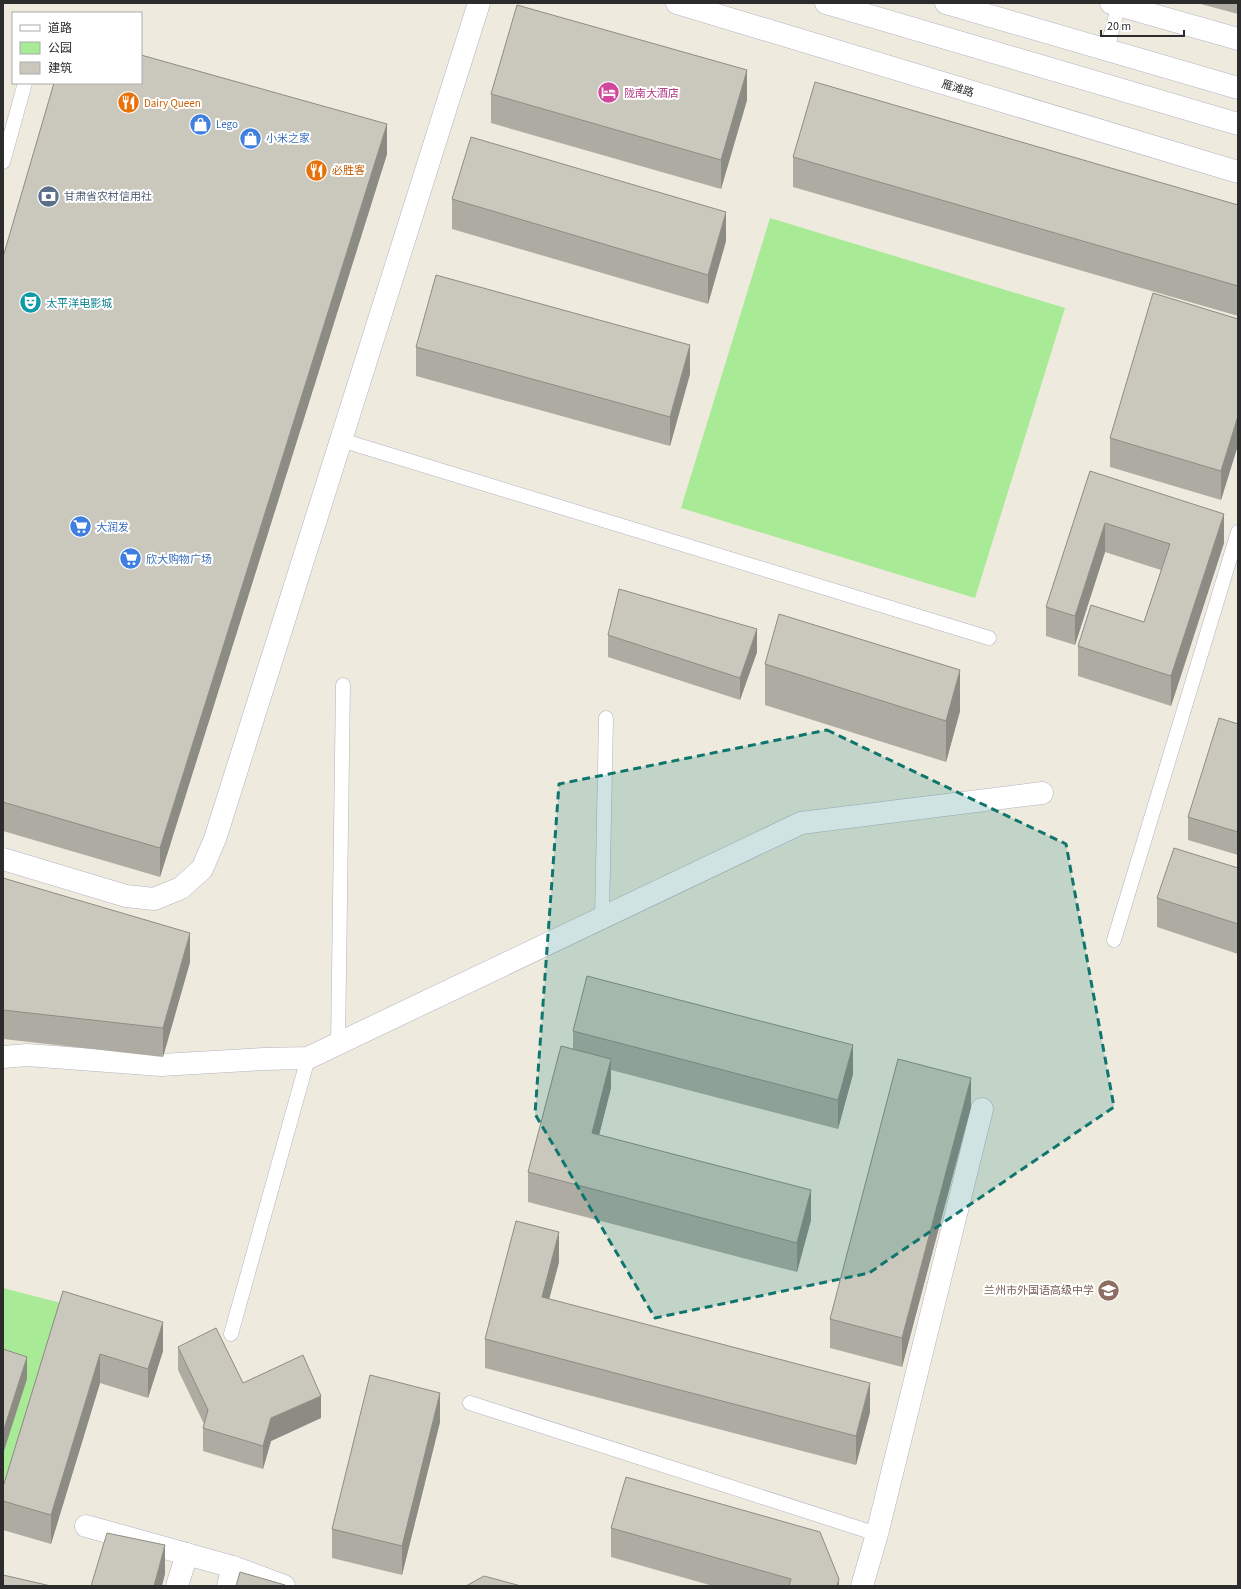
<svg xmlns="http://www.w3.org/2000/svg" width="1241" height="1589" viewBox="0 0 1241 1589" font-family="'Source Sans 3','Noto Sans SC',sans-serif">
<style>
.green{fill:#a8ea96}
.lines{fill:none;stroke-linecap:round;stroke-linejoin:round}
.service-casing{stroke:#b2b2c1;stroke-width:15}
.minor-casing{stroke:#b2b2c1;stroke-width:23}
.secondary-casing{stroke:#b2b2c1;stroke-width:23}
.service{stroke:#fff;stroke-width:14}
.minor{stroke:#fff;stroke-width:22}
.secondary{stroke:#fff;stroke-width:22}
.wall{fill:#aeaca2}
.shaded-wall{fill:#8d8c84}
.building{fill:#cac8bc;stroke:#8d8c84}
.marked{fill:#0f766e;fill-opacity:0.2;stroke:#0f766e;stroke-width:3;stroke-dasharray:8 5;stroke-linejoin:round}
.labels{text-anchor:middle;stroke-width:4;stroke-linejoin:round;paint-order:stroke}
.street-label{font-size:11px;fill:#2c2c2c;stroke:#fff}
.hotel-label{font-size:11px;fill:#b23c85;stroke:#fff;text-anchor:start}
.food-label{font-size:11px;fill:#c56008;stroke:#fff;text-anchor:start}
.shop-label{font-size:11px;fill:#366cbe;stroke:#fff;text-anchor:start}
.service-label{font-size:11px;fill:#4e5e75;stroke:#fff;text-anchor:start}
.culture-label{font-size:11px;fill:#0d838f;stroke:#fff;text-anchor:start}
.education-label{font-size:11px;fill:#785e54;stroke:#fff;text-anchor:end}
</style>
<rect width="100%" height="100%" fill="#efeade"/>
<g class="green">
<path d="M770 218 1065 308 975 598 681 508Z"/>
<path d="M3 1288 61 1303 3 1486Z"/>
</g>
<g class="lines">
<defs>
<g id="service">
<path d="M1107 50 1119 3"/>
<path d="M3 162 25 83"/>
<path d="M341 440 989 638"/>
<path d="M602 918 606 718"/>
<path d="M1114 940 1238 532"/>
<path d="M338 1045 343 685"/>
<path d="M231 1334 308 1058"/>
<path d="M470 1403 877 1534"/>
</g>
<g id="minor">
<path d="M677 3 1238 172"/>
<path d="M1111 3 1238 39"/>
<path d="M3 859 126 896 154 899 181 888 202 869 215 839 479 3"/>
<path d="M3 1057 27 1055 161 1065 264 1059 308 1058 801 823 1042 793"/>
<path d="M86 1526 233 1567 284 1586"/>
<path d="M177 1586 187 1554"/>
<path d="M228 1586 233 1567"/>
<path d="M862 1586 877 1534 982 1109"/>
</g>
<g id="secondary">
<path d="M826 3 1238 124"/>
<path d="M946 3 1238 88"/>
</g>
</defs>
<use href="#service" class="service-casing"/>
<use href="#minor" class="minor-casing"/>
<use href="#secondary" class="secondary-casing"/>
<use href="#service" class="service"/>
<use href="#minor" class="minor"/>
<use href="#secondary" class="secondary"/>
</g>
<g class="wall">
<path d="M1197 3H1238V14Z"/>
<path d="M491 94 747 100 721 189 491 123Z"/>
<path d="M387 154 160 877 3 831V257Z"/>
<path d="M793 157 1238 205V316L793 187Z"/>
<path d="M452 199 726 241 708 304 452 229Z"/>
<path d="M1238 319V445L1221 500 1110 467V438Z"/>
<path d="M416 347 690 374 670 446 416 376Z"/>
<path d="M1090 471 1224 543 1171 706 1078 676V646L1144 622 1161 570 1105 552 1075 645 1046 636V607Z"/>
<path d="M608 635 757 652 740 700 608 657Z"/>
<path d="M765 664 960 711 946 762 765 705Z"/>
<path d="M1238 724V855L1188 840V817Z"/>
<path d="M1238 868V954L1157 927V898Z"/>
<path d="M3 878 190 962 163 1057 3 1039Z"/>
<path d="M573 1031 853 1074 838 1129 611 1070V1088L599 1135 811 1220 797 1272 528 1202V1172L573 1049Z"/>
<path d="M971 1107 902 1367 830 1348V1319Z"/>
<path d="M559 1262 549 1299 870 1412 856 1465 485 1368V1339Z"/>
<path d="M63 1291 163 1351 148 1398 100 1383 51 1544 3 1530V1487Z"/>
<path d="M178 1347 243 1383 321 1418 271 1441 263 1469 203 1451V1428L204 1424 178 1370Z"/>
<path d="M440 1422 402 1575 332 1558V1529Z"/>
<path d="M611 1528 839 1586H713L611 1557Z"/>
</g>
<g class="shaded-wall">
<path d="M747 70V100L721 189V160Z"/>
<path d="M387 124V154L160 877V848Z"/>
<path d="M726 212V241L708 304V275Z"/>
<path d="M690 345V374L670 446V417Z"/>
<path d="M1238 416V445L1221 500V471Z"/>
<path d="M1224 514V543L1171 706V676Z"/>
<path d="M1105 523V552L1075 645V616Z"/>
<path d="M757 629V652L740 700V678Z"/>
<path d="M960 670V711L946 762V721Z"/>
<path d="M190 933V962L163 1057V1028Z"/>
<path d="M853 1045V1074L838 1129V1100Z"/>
<path d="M611 1059V1088L592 1163V1133Z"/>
<path d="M971 1078V1107L902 1367V1338Z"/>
<path d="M811 1190V1220L797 1272V1243Z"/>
<path d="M559 1232V1262L542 1326V1297Z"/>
<path d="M163 1322V1351L148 1398V1369Z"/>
<path d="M100 1354V1383L51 1544V1515Z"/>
<path d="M27 1357V1379L3 1454V1432Z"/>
<path d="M870 1383V1412L856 1465V1436Z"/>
<path d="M440 1393V1422L402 1575V1546Z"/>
<path d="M321 1396V1418L271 1441 263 1469V1446L271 1418Z"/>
<path d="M165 1545V1574L162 1586H154Z"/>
<path d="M839 1579V1586H837Z"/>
</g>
<g class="building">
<path d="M517 5 747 70 721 160 491 94Z"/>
<path d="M141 55 387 124 160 848 3 802V257L54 83H141Z"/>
<path d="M815 82 1238 205V286L793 157Z"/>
<path d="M471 137 726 212 708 275 452 199Z"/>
<path d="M436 275 690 345 670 417 416 347Z"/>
<path d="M1153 293 1238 319V416L1221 471 1110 438Z"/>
<path d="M1090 471 1224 514 1171 676 1078 646 1091 605 1144 622 1170 544 1105 523 1075 616 1046 607Z"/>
<path d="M619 589 757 629 740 678 608 635Z"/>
<path d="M779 614 960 670 946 721 765 664Z"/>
<path d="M1219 718 1238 724V832L1188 817Z"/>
<path d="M1174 848 1238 868V924L1157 898Z"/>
<path d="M3 878 190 933 163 1028 3 1010V960L4 958H3Z"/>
<path d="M587 976 853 1045 838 1100 573 1031Z"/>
<path d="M561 1046 611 1059 592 1133 811 1190 797 1243 528 1172Z"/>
<path d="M898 1059 971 1078 902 1338 830 1319Z"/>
<path d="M516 1221 559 1232 542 1297 870 1383 856 1436 485 1339Z"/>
<path d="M63 1291 163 1322 148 1369 100 1354 51 1515 3 1501V1487Z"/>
<path d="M216 1328 243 1383 303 1355 321 1396 271 1418 263 1446 203 1428 208 1410 178 1347Z"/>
<path d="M3 1349 27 1357 3 1432Z"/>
<path d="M370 1375 440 1393 402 1546 332 1529Z"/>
<path d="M626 1477 820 1532 839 1579 837 1586H789L791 1579 611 1528Z"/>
<path d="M107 1533 165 1545 154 1586H91Z"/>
<path d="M240 1572 285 1585V1586H236Z"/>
<path d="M3 1575 51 1586H3Z"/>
<path d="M484 1576 521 1586H466Z"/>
</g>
<path class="marked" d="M827 730 1066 844 1114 1107 869 1273 655 1318 535 1114 559 784Z"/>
<defs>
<symbol id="hotel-disc" viewBox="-11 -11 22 22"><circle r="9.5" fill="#d1479c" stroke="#fff"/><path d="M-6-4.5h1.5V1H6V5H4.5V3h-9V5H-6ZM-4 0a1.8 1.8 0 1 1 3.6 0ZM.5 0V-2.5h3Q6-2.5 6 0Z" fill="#fff"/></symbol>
<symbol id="restaurant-disc" viewBox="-11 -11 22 22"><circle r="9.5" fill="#e8710a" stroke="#fff"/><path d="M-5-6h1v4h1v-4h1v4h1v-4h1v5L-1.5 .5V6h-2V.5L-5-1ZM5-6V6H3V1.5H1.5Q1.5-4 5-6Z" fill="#fff"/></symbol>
<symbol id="shop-disc" viewBox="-11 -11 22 22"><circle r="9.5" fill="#3f7fe0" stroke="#fff"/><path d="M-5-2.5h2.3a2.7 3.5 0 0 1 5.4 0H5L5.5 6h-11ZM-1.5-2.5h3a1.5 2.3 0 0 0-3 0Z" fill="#fff"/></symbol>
<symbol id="bank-disc" viewBox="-11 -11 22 22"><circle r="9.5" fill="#5c6f8a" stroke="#fff"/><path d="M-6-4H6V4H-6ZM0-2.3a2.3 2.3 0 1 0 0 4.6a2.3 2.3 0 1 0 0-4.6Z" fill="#fff"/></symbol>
<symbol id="theatre-disc" viewBox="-11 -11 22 22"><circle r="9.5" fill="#0f9aa8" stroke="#fff"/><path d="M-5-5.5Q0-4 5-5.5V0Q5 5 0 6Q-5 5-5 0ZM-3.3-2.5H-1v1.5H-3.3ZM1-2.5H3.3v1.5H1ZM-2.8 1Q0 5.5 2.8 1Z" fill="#fff"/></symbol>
<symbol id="supermarket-disc" viewBox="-11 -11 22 22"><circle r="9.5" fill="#3f7fe0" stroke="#fff"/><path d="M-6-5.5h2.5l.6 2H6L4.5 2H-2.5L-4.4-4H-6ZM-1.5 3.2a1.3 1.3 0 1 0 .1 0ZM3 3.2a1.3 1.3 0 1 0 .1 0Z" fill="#fff"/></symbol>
<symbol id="university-disc" viewBox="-11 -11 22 22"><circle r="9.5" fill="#8d6e63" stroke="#fff"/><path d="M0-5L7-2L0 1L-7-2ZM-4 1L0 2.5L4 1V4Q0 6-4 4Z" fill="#fff"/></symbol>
</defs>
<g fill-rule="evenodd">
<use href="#hotel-disc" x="596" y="80" width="25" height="25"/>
<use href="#restaurant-disc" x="116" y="90" width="25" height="25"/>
<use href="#shop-disc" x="188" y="112" width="25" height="25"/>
<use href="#shop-disc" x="238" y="126" width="25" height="25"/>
<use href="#restaurant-disc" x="304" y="158" width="25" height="25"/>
<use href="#bank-disc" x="36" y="184" width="25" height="25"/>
<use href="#theatre-disc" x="18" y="290" width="25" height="25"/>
<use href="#supermarket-disc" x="68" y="514" width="25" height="25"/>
<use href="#supermarket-disc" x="118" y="546" width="25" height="25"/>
<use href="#university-disc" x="1096" y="1278" width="25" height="25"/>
</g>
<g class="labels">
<g class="street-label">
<text transform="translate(958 88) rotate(17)" y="4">雁滩路</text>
</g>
<g class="hotel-label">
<text x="624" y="97">陇南大酒店</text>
</g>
<g class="food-label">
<text x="144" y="107">Dairy Queen</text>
<text x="332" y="174">必胜客</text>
</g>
<g class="shop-label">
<text x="216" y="128">Lego</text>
<text x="266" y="142">小米之家</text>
<text x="96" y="531">大润发</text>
<text x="146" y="563">欣大购物广场</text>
</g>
<g class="service-label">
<text x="64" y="200">甘肃省农村信用社</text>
</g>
<g class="culture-label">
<text x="46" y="307">太平洋电影城</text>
</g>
<g class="education-label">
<text x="1094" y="1294">兰州市外国语高级中学</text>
</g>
</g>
<rect width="1241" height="1589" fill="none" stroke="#2c2c2c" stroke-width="8"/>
<rect x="12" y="12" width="130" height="72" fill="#ffffff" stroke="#ababab"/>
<rect x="20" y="25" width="20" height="6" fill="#ffffff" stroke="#ababab"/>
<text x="48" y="32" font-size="12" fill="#2c2c2c">道路</text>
<rect x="20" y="42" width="20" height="12" fill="#a8ea96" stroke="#ababab"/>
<text x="48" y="52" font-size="12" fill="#2c2c2c">公园</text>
<rect x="20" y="62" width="20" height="12" fill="#cac8bc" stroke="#ababab"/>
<text x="48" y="72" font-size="12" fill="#2c2c2c">建筑</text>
<path d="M1101 30v6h83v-6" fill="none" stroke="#2c2c2c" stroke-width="2"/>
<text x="1107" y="30" font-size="12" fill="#2c2c2c" stroke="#ffffff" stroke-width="3" paint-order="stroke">20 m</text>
</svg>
